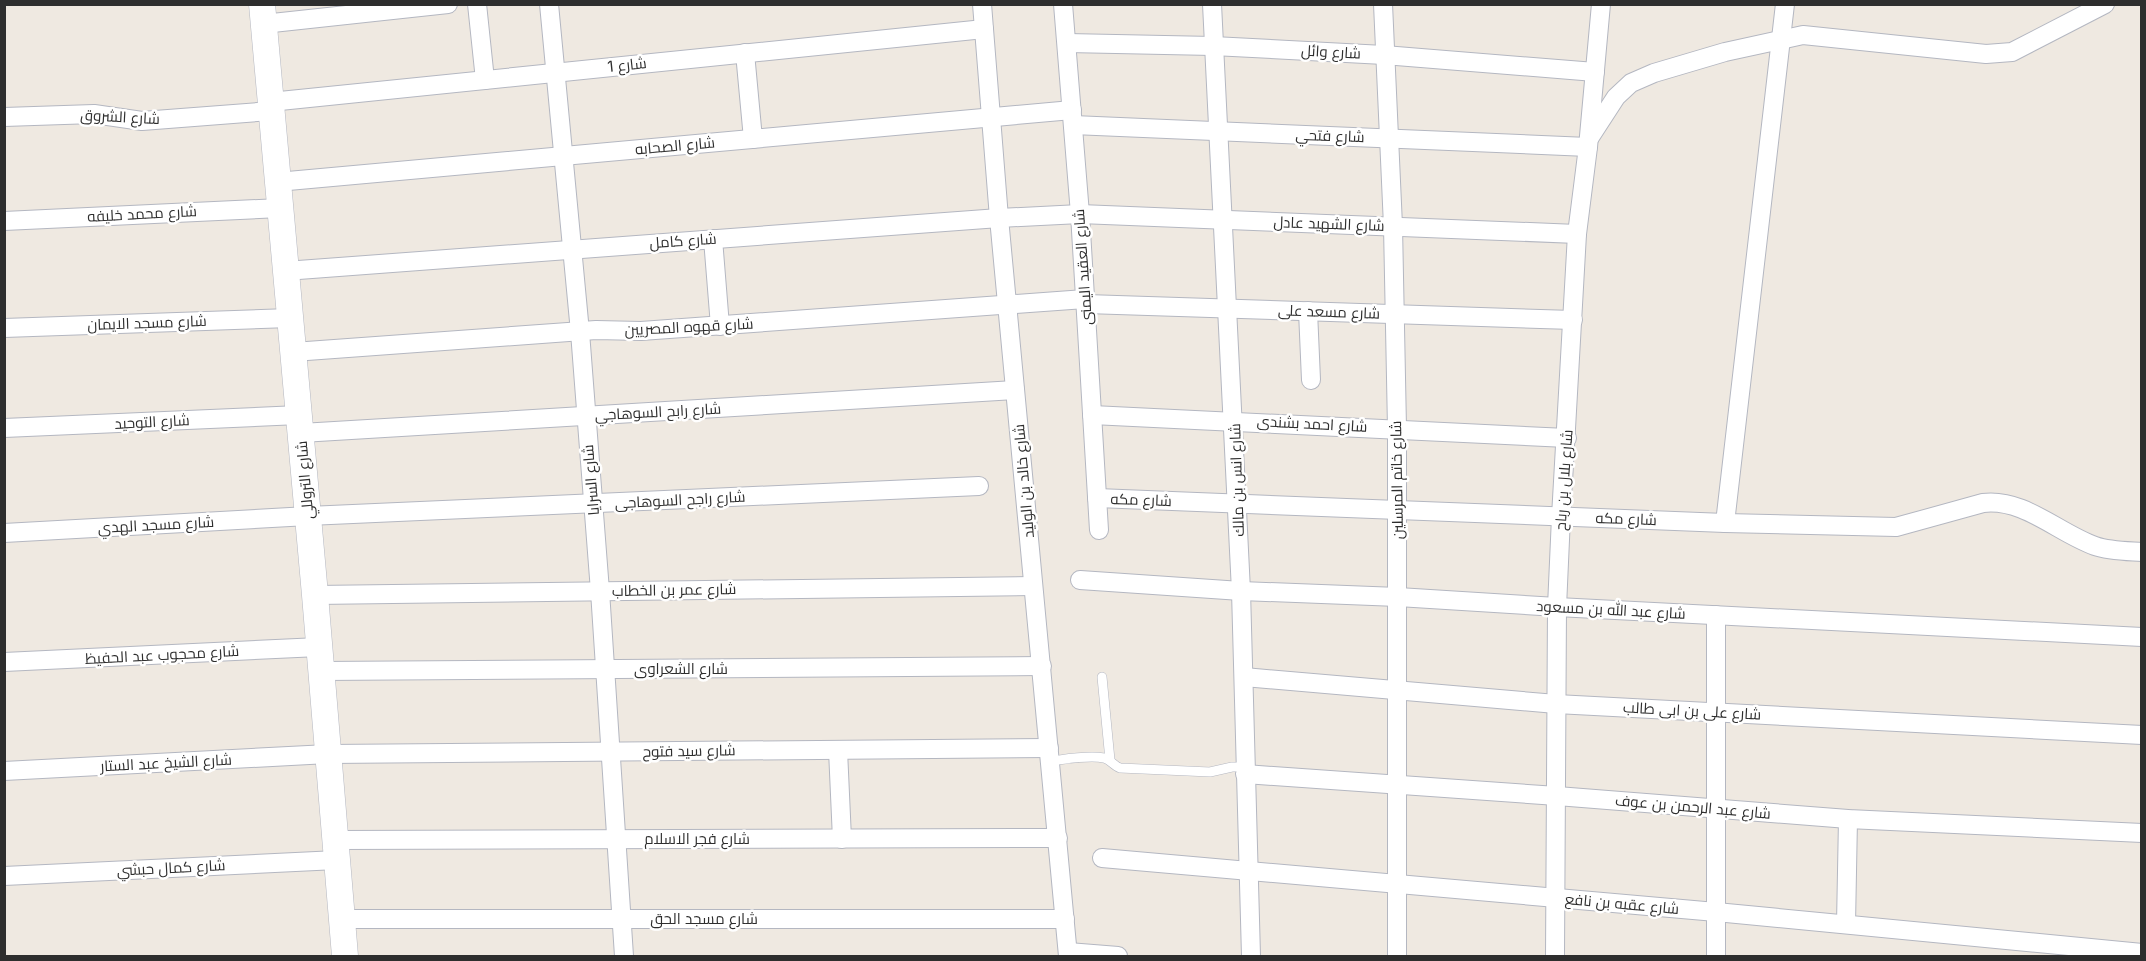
<svg xmlns="http://www.w3.org/2000/svg" width="2146" height="961" viewBox="0 0 2146 961" font-family="Inter,Cairo,sans-serif">
<style>
.lines{fill:none;stroke-linecap:round;stroke-linejoin:round}
.lane-casing{stroke:#b4b7c1;stroke-width:10}
.street-casing{stroke:#b4b7c1;stroke-width:20}
.secondary-casing{stroke:#b4b7c1;stroke-width:27}
.lane{stroke:#fff;stroke-width:9}
.street{stroke:#fff;stroke-width:18}
.secondary{stroke:#fff;stroke-width:26}
.labels{text-anchor:middle;stroke-width:5;stroke-linejoin:round;paint-order:stroke}
.street-label{font-size:15px;fill:#2e2e2e;stroke:#fff}
</style>
<rect width="100%" height="100%" fill="#efe9e1"/>
<g class="lines">
<defs>
<g id="lane">
<path d="M1102 677 1110 760"/>
<path d="M1051 761C1067 759 1088 755 1104 758 1111 760 1114 766 1120 768L1210 772 1232 767H1245"/>
</g>
<g id="street">
<path d="M477 4 485 80"/>
<path d="M549 4 580 332 600 591 624 956"/>
<path d="M982 4 999 218 1068 956"/>
<path d="M1063 4 1080 214 1099 530"/>
<path d="M1212 4 1241 591 1251 956"/>
<path d="M1383 4 1393 226 1397 428V956"/>
<path d="M263 24 448 4"/>
<path d="M1067 43 1213 46 1384 55 1595 72"/>
<path d="M745 53 753 139"/>
<path d="M270 102 984 29"/>
<path d="M4 117 94 114 142 121 271 111"/>
<path d="M1073 125 1588 147"/>
<path d="M1590 137 1616 97 1631 83 1654 73 1725 52 1803 35 1986 54 2012 52 2105 4"/>
<path d="M277 182 1072 110"/>
<path d="M4 221 280 208"/>
<path d="M713 239 720 326"/>
<path d="M285 271 999 218 1080 214 1577 234"/>
<path d="M1086 304 1573 320"/>
<path d="M1308 311 1311 380"/>
<path d="M4 328 290 318"/>
<path d="M293 352 596 330 641 331 1085 299"/>
<path d="M1092 415 1567 438"/>
<path d="M4 428 299 415"/>
<path d="M301 433 1015 390"/>
<path d="M1097 498 1725 523 1896 527 1983 503C2024 498 2058 533 2095 546 2109 551 2127 551 2142 552"/>
<path d="M1725 523 1785 4"/>
<path d="M4 533 308 516 979 486"/>
<path d="M1080 580 1241 591 1398 597 1557 607 2142 637"/>
<path d="M315 595 1033 586"/>
<path d="M1716 615V956"/>
<path d="M4 662 319 647"/>
<path d="M321 671 1042 666"/>
<path d="M1244 677 1556 704 2142 735"/>
<path d="M838 750 842 839"/>
<path d="M4 771 328 754 1049 748"/>
<path d="M1245 774 1557 796 1848 819 2142 833"/>
<path d="M336 840 1058 838"/>
<path d="M1102 858 1716 912 2142 953"/>
<path d="M4 876 337 860"/>
<path d="M342 919H1065"/>
<path d="M1846 924 1848 819"/>
<path d="M1068 952 1118 956"/>
<path d="M1555 956 1557 607 1561 517 1577 234 1588 147 1601 4"/>
</g>
<path id="secondary" d="M262 4 315 595 345 956"/>
</defs>
<use href="#lane" class="lane-casing"/>
<use href="#street" class="street-casing"/>
<use href="#secondary" class="secondary-casing"/>
<use href="#lane" class="lane"/>
<use href="#street" class="street"/>
<use href="#secondary" class="secondary"/>
</g>
<g class="labels">
<g class="street-label">
<text transform="translate(1331 52) rotate(3)" y="5">شارع وائل</text>
<text transform="translate(627 65) rotate(-6)" y="5">شارع 1</text>
<text transform="translate(120 117) rotate(3)" y="5">شارع الشروق</text>
<text transform="translate(1330 136) rotate(2)" y="5">شارع فتحي</text>
<text transform="translate(675 146) rotate(-5)" y="5">شارع الصحابه</text>
<text transform="translate(142 214) rotate(-3)" y="5">شارع محمد خليفه</text>
<text transform="translate(1329 224) rotate(2)" y="5">شارع الشهيد عادل</text>
<text transform="translate(683 241) rotate(-4)" y="5">شارع كامل</text>
<text transform="translate(1083 267) rotate(-94)" y="5">شارع العقيد اليمنى</text>
<text transform="translate(1329 312) rotate(2)" y="5">شارع مسعد على</text>
<text transform="translate(147 323) rotate(-2)" y="5">شارع مسجد الايمان</text>
<text transform="translate(689 327) rotate(-3)" y="5">شارع قهوه المصريين</text>
<text transform="translate(658 412) rotate(-3)" y="5">شارع رابح السوهاجي</text>
<text transform="translate(152 422) rotate(-3)" y="5">شارع التوحيد</text>
<text transform="translate(1312 424) rotate(3)" y="5">شارع احمد بشندى</text>
<text transform="translate(305 480) rotate(-95)" y="5">شارع التروللي</text>
<text transform="translate(591 480) rotate(-95)" y="5">شارع السرايا</text>
<text transform="translate(1237 480) rotate(-92)" y="5">شارع انس بن مالك</text>
<text transform="translate(1397 480) rotate(-91)" y="5">شارع خاتم المرسلين</text>
<text transform="translate(1564 480) rotate(-86)" y="5">شارع بلال بن رباح</text>
<text transform="translate(1024 481) rotate(-95)" y="5">شارع خالد بن الوليد</text>
<text transform="translate(680 500) rotate(-3)" y="5">شارع راجح السوهاجى</text>
<text transform="translate(1141 500) rotate(2)" y="5">شارع مكه</text>
<text transform="translate(1626 519) rotate(2)" y="5">شارع مكه</text>
<text transform="translate(156 525) rotate(-3)" y="5">شارع مسجد الهدي</text>
<text transform="translate(674 590) rotate(-1)" y="5">شارع عمر بن الخطاب</text>
<text transform="translate(1611 610) rotate(3)" y="5">شارع عبد الله بن مسعود</text>
<text transform="translate(162 655) rotate(-3)" y="5">شارع محجوب عبد الحفيظ</text>
<text x="681" y="674">شارع الشعراوى</text>
<text transform="translate(1692 711) rotate(3)" y="5">شارع على بن ابى طالب</text>
<text transform="translate(689 751) rotate(-1)" y="5">شارع سيد فتوح</text>
<text transform="translate(166 763) rotate(-3)" y="5">شارع الشيخ عبد الستار</text>
<text transform="translate(1693 807) rotate(5)" y="5">شارع عبد الرحمن بن عوف</text>
<text x="697" y="844">شارع فجر الاسلام</text>
<text transform="translate(171 868) rotate(-3)" y="5">شارع كمال حبشي</text>
<text transform="translate(1622 904) rotate(5)" y="5">شارع عقبه بن نافع</text>
<text x="704" y="924">شارع مسجد الحق</text>
</g>
</g>
<rect width="2146" height="961" fill="none" stroke="#2e2e2e" stroke-width="12"/>
</svg>
